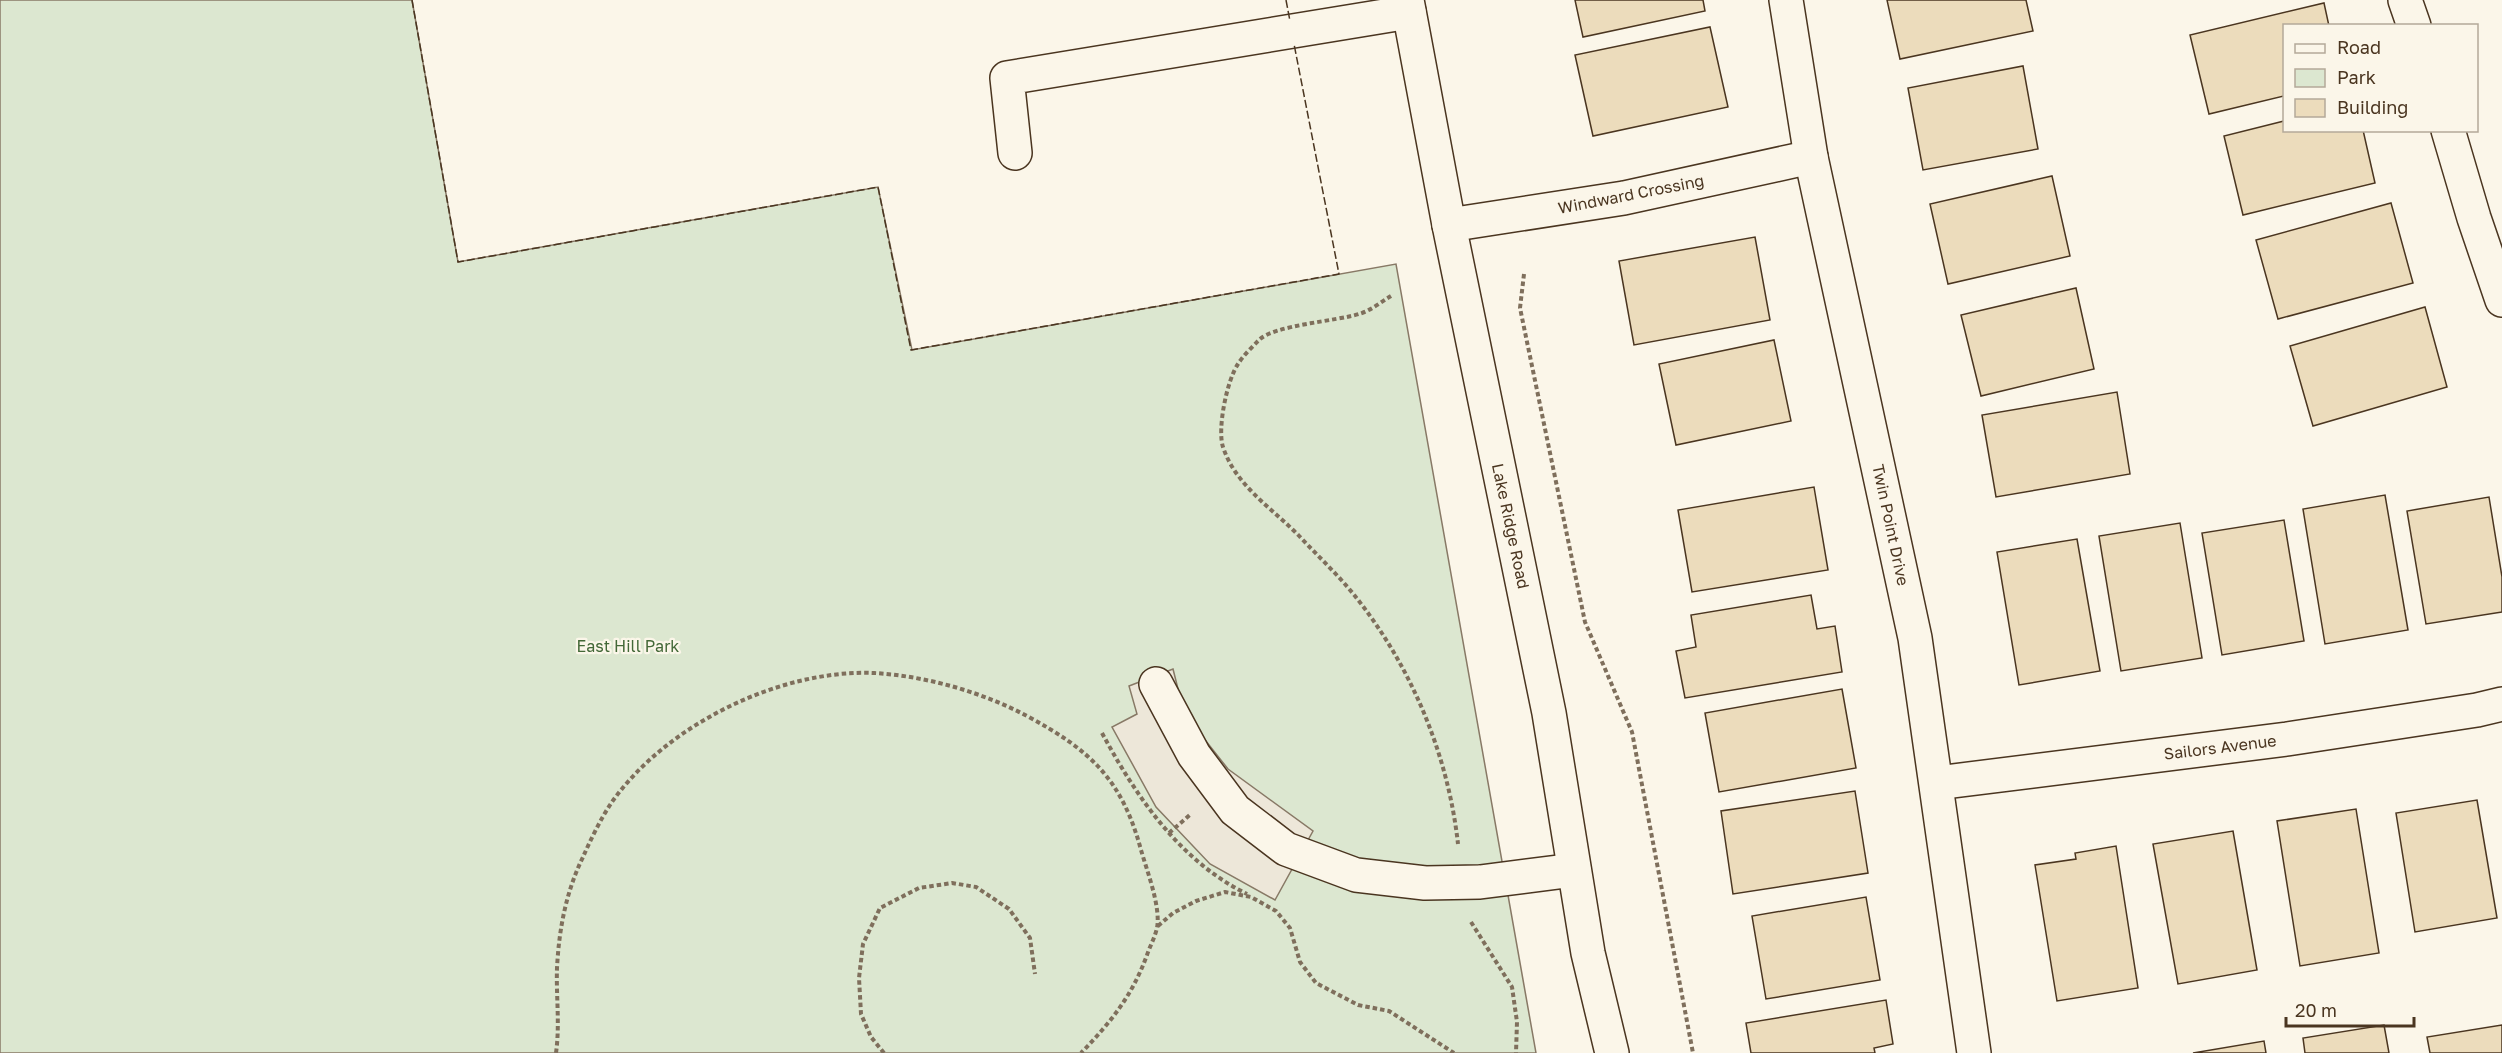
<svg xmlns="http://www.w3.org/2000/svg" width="2502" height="1053" viewBox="0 0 2502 1053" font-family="'Golos Text',sans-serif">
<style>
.green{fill:#dce7d0;stroke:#887966;stroke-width:1.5}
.parking{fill:#ede7d9;stroke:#887966;stroke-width:1.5}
.building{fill:#ecdcbc;stroke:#4a3520;stroke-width:1.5}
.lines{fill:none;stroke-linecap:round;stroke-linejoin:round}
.minor-casing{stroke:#4a3520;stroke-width:36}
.path{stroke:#7f6f5c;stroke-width:4;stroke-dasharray:4.5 3;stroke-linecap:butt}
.minor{stroke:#fbf6e9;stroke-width:33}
.fence{stroke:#4a3520;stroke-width:1.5;stroke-dasharray:8 3;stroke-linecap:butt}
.labels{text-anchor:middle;stroke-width:4.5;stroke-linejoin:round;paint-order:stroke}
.street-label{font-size:16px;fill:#4a3520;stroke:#fbf6e9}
.park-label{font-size:16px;fill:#436837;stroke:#fbf6e9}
</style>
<rect width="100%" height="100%" fill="#fbf6e9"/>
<path class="green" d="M0 0H412L458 262 878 187 912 350 1396 264 1536 1053H0Z"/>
<path class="parking" d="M1173 669 1179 693 1198 731 1228 769 1313 831 1275 900 1210 864 1156 807 1112 727 1137 714 1129 686Z"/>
<g class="building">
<path d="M1575 0H1703L1705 11 1583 37Z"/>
<path d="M1887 0H2026L2033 31 1900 59Z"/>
<path d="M2324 3 2329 26H2284V96L2209 114 2190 35Z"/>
<path d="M1710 27 1728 107 1593 136 1575 55Z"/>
<path d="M2023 66 2038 149 1923 170 1908 88Z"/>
<path d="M2284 121V130H2363L2375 183 2243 215 2224 136Z"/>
<path d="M2052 176 2070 256 1948 284 1930 204Z"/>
<path d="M2391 203 2413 283 2278 319 2256 240Z"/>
<path d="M1755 237 1770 320 1634 345 1619 261Z"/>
<path d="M2076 288 2094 369 1981 396 1961 315Z"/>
<path d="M2425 307 2447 387 2313 426 2290 346Z"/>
<path d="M1774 340 1791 421 1676 445 1659 364Z"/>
<path d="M2117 392 2130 474 1996 497 1982 415Z"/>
<path d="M1814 487 1828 570 1692 592 1678 510Z"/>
<path d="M2385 495 2408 630 2325 644 2303 509Z"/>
<path d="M2489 497 2502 577V612L2426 624 2407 511Z"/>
<path d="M2284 520 2304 641 2222 655 2202 533Z"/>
<path d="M2180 523 2202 658 2121 671 2099 536Z"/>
<path d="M2077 539 2100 671 2019 685 1997 552Z"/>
<path d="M1811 595 1817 629 1835 626 1842 672 1685 698 1676 651 1696 647 1691 615Z"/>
<path d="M1842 689 1856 768 1719 792 1705 713Z"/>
<path d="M1855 791 1868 873 1733 894 1721 811Z"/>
<path d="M2477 800 2497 918 2415 932 2396 813Z"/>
<path d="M2356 809 2379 953 2300 966 2277 821Z"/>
<path d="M2233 831 2257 970 2178 984 2153 844Z"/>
<path d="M2116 846 2138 988 2057 1001 2035 865 2076 859 2075 853Z"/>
<path d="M1866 897 1880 980 1766 999 1752 916Z"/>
<path d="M1886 1000 1893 1044 1874 1048 1875 1053H1751L1746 1023Z"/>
<path d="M2384 1025 2389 1053H2305L2303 1038Z"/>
<path d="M2502 1025V1053H2430L2427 1037Z"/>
<path d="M2264 1041 2266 1053H2193Z"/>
</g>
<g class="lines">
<defs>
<g id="minor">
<path d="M1407 0 1449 225 1549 713 1588 953 1612 1053"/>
<path d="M1786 0 1811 157 1915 638 1974 1053"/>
<path d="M2405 0 2414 26"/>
<path d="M2448 130 2474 218 2502 300"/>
<path d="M1015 153 1007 78 1409 12"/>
<path d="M1449 225 1624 198 1811 157"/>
<path d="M1156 684 1194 755 1235 810 1286 849 1356 875 1425 883 1480 882 1574 870"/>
<path d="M1937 783 2287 739 2477 710 2502 704"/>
</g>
</defs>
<use href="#minor" class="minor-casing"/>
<g class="path">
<path d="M1524 274 1520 308 1585 622 1632 732 1693 1053"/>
<path d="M1391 296C1381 302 1370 311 1359 314 1337 321 1274 325 1259 340 1252 347 1243 356 1238 364 1227 380 1217 429 1223 447 1236 487 1275 510 1302 539 1320 558 1339 576 1355 596 1411 666 1448 754 1458 844"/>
<path d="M1102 733C1137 798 1180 861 1247 894"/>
<path d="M1169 833 1191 814"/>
<path d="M1471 922 1512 987 1517 1022 1516 1053"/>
<path d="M1158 926 1173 913 1196 901 1225 892 1251 897 1276 911 1290 928 1300 962 1316 983 1358 1005 1389 1011 1454 1053"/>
<path d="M556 1053C560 1024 556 996 557 968 559 929 566 892 583 857 591 839 601 818 612 802 666 725 780 669 874 673 926 676 982 692 1027 716 1090 750 1122 779 1141 850 1147 871 1161 907 1157 928 1155 937 1150 946 1147 955 1132 996 1111 1022 1081 1053"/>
<path d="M884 1053 871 1037 861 1014 859 978 863 944 880 908 919 888 952 883 976 887 1009 909 1030 938 1035 974"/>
</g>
<use href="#minor" class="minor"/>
<g class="fence">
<path d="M412 0 458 262 878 187 911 350 1339 274 1294 44"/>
<path d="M1286 0 1290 21"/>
</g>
</g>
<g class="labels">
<g class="street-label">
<text transform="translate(1631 194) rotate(-11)" y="6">Windward Crossing</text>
<text transform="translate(1891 525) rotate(78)" y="6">Twin Point Drive</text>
<text transform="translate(1511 526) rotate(78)" y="6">Lake Ridge Road</text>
<text transform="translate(2220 747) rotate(-7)" y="6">Sailors Avenue</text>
</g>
<g class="park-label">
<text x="628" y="652">East Hill Park</text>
</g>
</g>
<rect x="2283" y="24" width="195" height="108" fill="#fbf6e9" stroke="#b4a999" stroke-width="1.5"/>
<rect x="2295" y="44" width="30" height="9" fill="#fbf6e9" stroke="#b4a999" stroke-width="1.5"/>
<text x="2337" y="54" font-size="18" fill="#4a3520">Road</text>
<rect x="2295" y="69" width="30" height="18" fill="#dce7d0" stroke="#b4a999" stroke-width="1.5"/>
<text x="2337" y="84" font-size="18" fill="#4a3520">Park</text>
<rect x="2295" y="99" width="30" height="18" fill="#ecdcbc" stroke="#b4a999" stroke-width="1.5"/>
<text x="2337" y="114" font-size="18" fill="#4a3520">Building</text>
<path d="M2286 1017v9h128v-9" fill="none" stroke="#4a3520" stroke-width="3"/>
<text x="2295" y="1017" font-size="18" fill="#4a3520" stroke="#fbf6e9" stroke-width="4.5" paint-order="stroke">20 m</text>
</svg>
